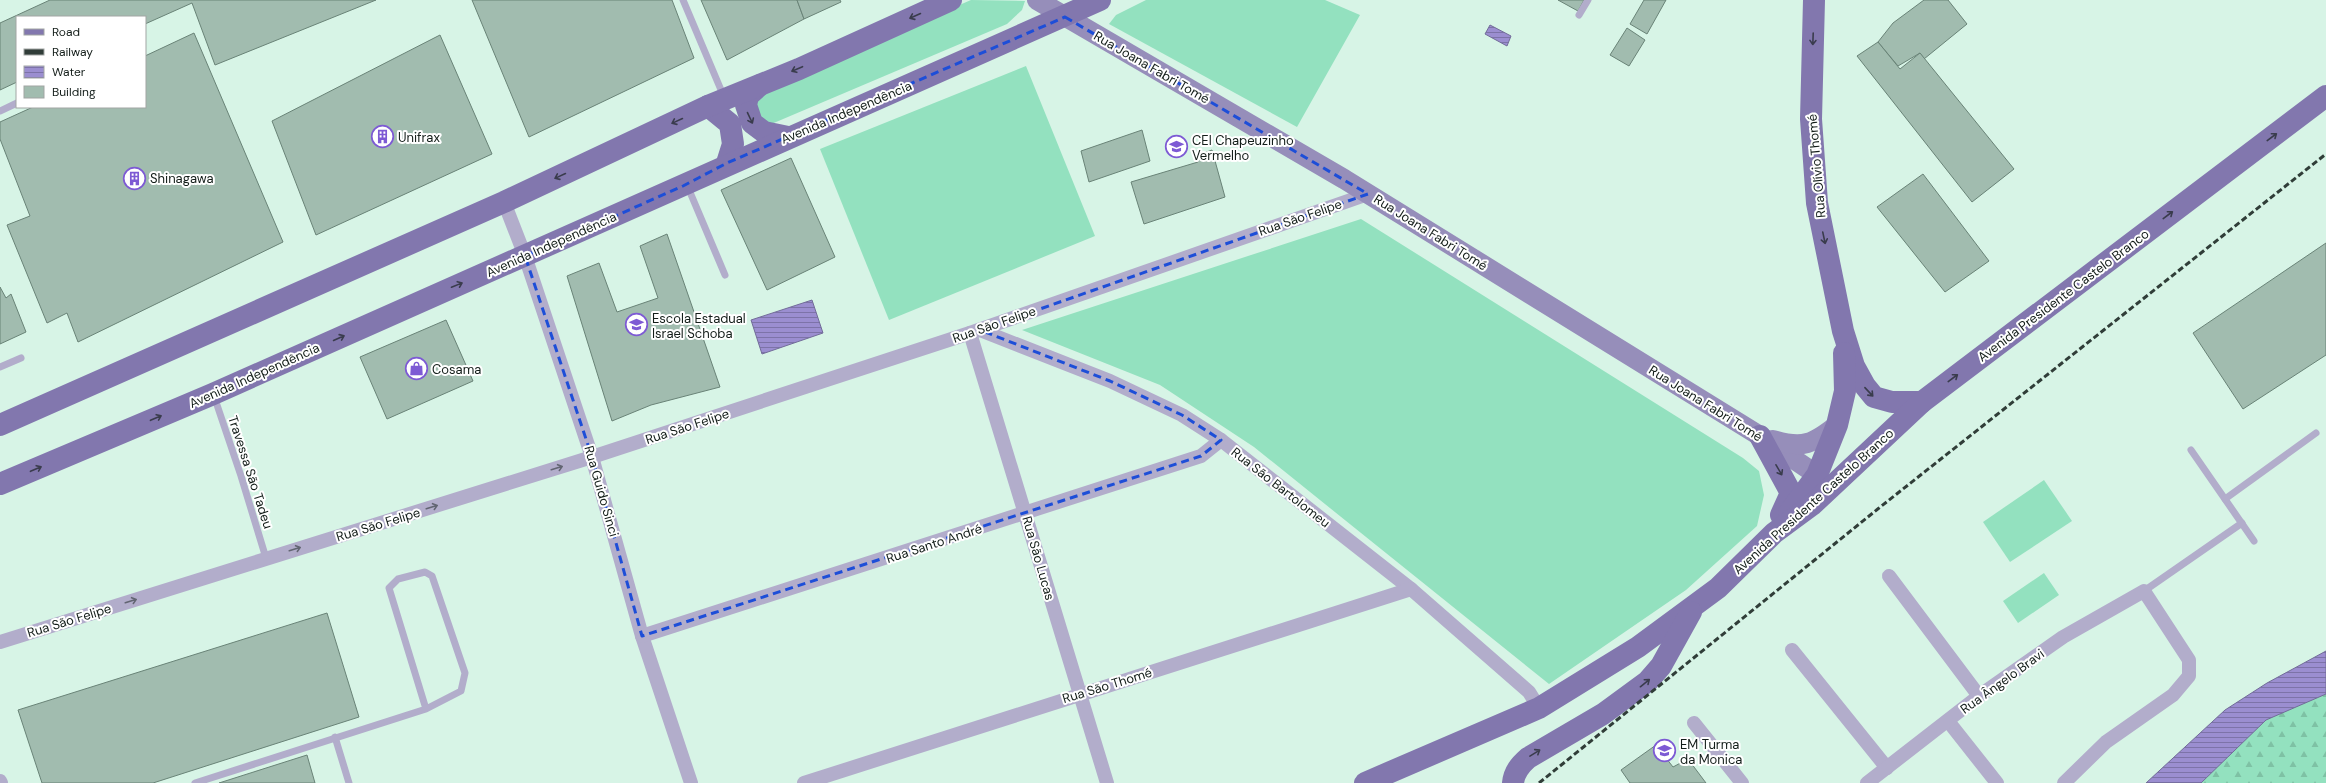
<svg xmlns="http://www.w3.org/2000/svg" width="2326" height="783" viewBox="0 0 2326 783" font-family="'DM Sans',sans-serif">
<style>
.grass{fill:#93e1bf}
.forest{fill:url(#forest-firs)}
.water{fill:url(#water-rules);stroke:#726c99}
.building{fill:#a1bcaf;stroke:#698377}
.lines{fill:none;stroke-linecap:round;stroke-linejoin:round}
.lane{stroke:#b2adcb;stroke-width:7}
.street{stroke:#b2adcb;stroke-width:14}
.secondary{stroke:#968eba;stroke-width:20}
.primary{stroke:#8277ae;stroke-width:22}
.rail{stroke:#303d38;stroke-width:3;stroke-dasharray:6 3;stroke-linecap:butt}
.oneway{stroke:#3a3c4d}
.oneway2{stroke:#626572}
.marked{fill:none;stroke:#1d4ed8;stroke-width:3;stroke-dasharray:8 5;stroke-linejoin:round}
.labels{text-anchor:middle;stroke-width:4;stroke-linejoin:round;paint-order:stroke}
.street-label{font-size:13px;fill:#131d19;stroke:#fff}
.poi-label{font-size:13px;fill:#131d19;stroke:#fff;text-anchor:start}
</style>
<defs>
<pattern id="forest-firs" width="22" height="20" patternUnits="userSpaceOnUse"><rect width="22" height="20" fill="#93e1bf"/><path d="M5 1l3.5 6h-7zM16 11l3.5 6h-7z" fill="#7ec1a4"/></pattern>
<pattern id="water-rules" width="6" height="5" patternUnits="userSpaceOnUse"><rect width="6" height="5" fill="#9b8ed0"/><path d="M0 2.5h6" fill="none" stroke="#7d73a8"/></pattern>
</defs>
<rect width="100%" height="100%" fill="#d7f4e6"/>
<g class="grass">
<path d="M971 0 1025 1 1022 10 1007 24 769 125 757 120 754 108 760 91Z"/>
<path d="M1146 0H1325L1360 15 1297 127 1109 24 1116 15Z"/>
<path d="M1026 66 1095 236 889 320 820 149Z"/>
<path d="M1361 219 1743 458 1759 471 1764 495 1757 526 1686 590 1549 684 1254 447 1160 385 1022 330Z"/>
<path d="M2044 480 2072 521 2010 562 1983 522Z"/>
<path d="M2044 573 2059 595 2018 623 2003 601Z"/>
</g>
<path class="forest" d="M2326 666V783H2196L2267 709Z"/>
<g class="water">
<path d="M1490 25 1511 36 1507 46 1485 34Z"/>
<path d="M812 300 823 333 762 354 751 320Z"/>
<path d="M2326 651V694L2266 720 2201 783H2146L2225 710 2267 683Z"/>
</g>
<g class="building">
<path d="M50 0H376L215 65 192 3 145 24V17H17V82L0 90V23Z"/>
<path d="M472 0H672L694 58 529 137Z"/>
<path d="M701 0H797L804 19 727 60Z"/>
<path d="M797 0H840L841 2 804 19Z"/>
<path d="M1558 0H1584L1578 11Z"/>
<path d="M1644 0H1666L1647 34 1630 24Z"/>
<path d="M1924 0H1948L1967 24 1924 59 1920 53 1898 66 1878 42 1893 23Z"/>
<path d="M1627 28 1645 40 1629 66 1610 55Z"/>
<path d="M194 33 283 242 78 342 67 313 47 323 7 225 30 216 0 139V122L33 107H145V56Z"/>
<path d="M440 35 492 154 316 235 272 121Z"/>
<path d="M1878 42 1900 69 1920 53 2014 169 1972 202 1857 56Z"/>
<path d="M1142 130 1150 161 1089 182 1081 151Z"/>
<path d="M1212 150 1225 197 1144 224 1131 182 1198 162 1196 156Z"/>
<path d="M791 158 835 257 767 290 721 190Z"/>
<path d="M1923 174 1989 261 1945 292 1877 207Z"/>
<path d="M667 234 720 387 651 405 612 421 567 276 599 263 617 312 658 298 640 246Z"/>
<path d="M2326 243V355L2243 409 2193 333Z"/>
<path d="M0 287 6 298 11 294 26 332 0 344Z"/>
<path d="M446 320 473 381 387 419 360 357Z"/>
<path d="M327 613 359 717 153 783H42L18 710Z"/>
<path d="M1656 745 1673 767 1688 759 1706 783H1630L1621 770Z"/>
<path d="M307 755 315 783H219Z"/>
</g>
<g class="lines">
<g class="lane">
<path d="M683 0 724 97"/>
<path d="M1579 15 1588 0"/>
<path d="M0 111 17 103"/>
<path d="M687 185 725 275"/>
<path d="M0 367 21 358"/>
<path d="M214 396 241 476 266 558"/>
<path d="M2191 450 2254 541"/>
<path d="M2225 499 2316 433"/>
<path d="M2144 591 2242 523"/>
<path d="M335 737 349 783"/>
<path d="M195 783 426 709 461 691 465 673 432 576 425 572 398 579 389 588 426 709"/>
</g>
<g class="street">
<path d="M504 202 525 256 592 457 642 636 691 783"/>
<path d="M980 330 1110 381 1182 415 1221 440 1411 589 1529 692 1539 708"/>
<path d="M970 333 1107 783"/>
<path d="M1889 576 1979 696"/>
<path d="M642 636 1201 456 1221 440"/>
<path d="M0 642 592 457 970 333 1368 194"/>
<path d="M1792 650 1887 768"/>
<path d="M1948 721 1997 783"/>
<path d="M1694 723 1742 783"/>
<path d="M0 781 1 783"/>
<path d="M804 783 1411 589"/>
<path d="M1867 783 1979 696 2063 637 2144 591 2189 660V676L2173 695 2106 742 2064 783"/>
</g>
<g class="secondary">
<path d="M1037 0 1344 179 1760 436 1817 475"/>
<path d="M1773 440C1803 449 1813 444 1837 425"/>
</g>
<g class="primary">
<path d="M1814 0 1811 119 1817 203 1843 331 1854 366 1865 386 1874 397 1892 402H1922"/>
<path d="M760 85 748 96 746 105 752 123 764 132 788 137"/>
<path d="M708 106 730 124 733 144 727 163"/>
<path d="M0 425 504 202 708 106 799 69 951 0"/>
<path d="M1760 436 1791 493 1781 515"/>
<path d="M0 484 213 394 1100 0"/>
<path d="M1789 513 1817 475 1837 425 1845 391 1844 353"/>
<path d="M1365 783 1539 708 1638 647 1718 588 1774 533 1812 505 1922 402 2326 96"/>
<path d="M1513 783C1514 772 1520 765 1528 758L1603 714 1648 681 1661 666 1691 612"/>
</g>
<path class="rail" d="M1539 783 1879 508 2326 154"/>
</g>
<defs><path id="oneway-shaft" d="M-6 0H5M1.5-3L5.5 0L1.5 3" fill="none" stroke-width="1.6" stroke-linecap="round" stroke-linejoin="round"/></defs>
<g class="oneway">
<use href="#oneway-shaft" transform="translate(915 16) rotate(156)"/>
<use href="#oneway-shaft" transform="translate(1813 39) rotate(92)"/>
<use href="#oneway-shaft" transform="translate(797 69) rotate(157)"/>
<use href="#oneway-shaft" transform="translate(750 118) rotate(65)"/>
<use href="#oneway-shaft" transform="translate(677 121) rotate(155)"/>
<use href="#oneway-shaft" transform="translate(2272 137) rotate(-37)"/>
<use href="#oneway-shaft" transform="translate(560 176) rotate(155)"/>
<use href="#oneway-shaft" transform="translate(2168 215) rotate(-37)"/>
<use href="#oneway-shaft" transform="translate(1824 238) rotate(78)"/>
<use href="#oneway-shaft" transform="translate(457 285) rotate(-22)"/>
<use href="#oneway-shaft" transform="translate(339 338) rotate(-24)"/>
<use href="#oneway-shaft" transform="translate(1953 378) rotate(-37)"/>
<use href="#oneway-shaft" transform="translate(1869 392) rotate(47)"/>
<use href="#oneway-shaft" transform="translate(156 418) rotate(-23)"/>
<use href="#oneway-shaft" transform="translate(36 469) rotate(-23)"/>
<use href="#oneway-shaft" transform="translate(1779 470) rotate(60)"/>
<use href="#oneway-shaft" transform="translate(1645 683) rotate(-39)"/>
<use href="#oneway-shaft" transform="translate(1535 753) rotate(-32)"/>
</g>
<g class="oneway2">
<use href="#oneway-shaft" transform="translate(557 468) rotate(-17)"/>
<use href="#oneway-shaft" transform="translate(432 507) rotate(-17)"/>
<use href="#oneway-shaft" transform="translate(295 549) rotate(-17)"/>
<use href="#oneway-shaft" transform="translate(131 601) rotate(-17)"/>
</g>
<path class="marked" d="M1065 17 1368 194 980 330 1110 381 1182 415 1221 440 1201 456 642 636 592 457 525 256 683 186 727 163Z"/>
<defs>
<symbol id="building-ring" viewBox="-11 -11 22 22"><circle r="9.5" fill="#fff" stroke="#7d5ad4" stroke-width="1.5"/><path d="M-4-6H4V6H1V3H-1V6H-4ZM-2.5-4.3h1.7v1.8h-1.7ZM.8-4.3h1.7v1.8H.8ZM-2.5-1h1.7V.8h-1.7ZM.8-1h1.7V.8H.8Z" fill="#7d5ad4"/></symbol>
<symbol id="school-ring" viewBox="-11 -11 22 22"><circle r="9.5" fill="#fff" stroke="#7d5ad4" stroke-width="1.5"/><path d="M0-5L7-2L0 1L-7-2ZM-4 1L0 2.5L4 1V4Q0 6-4 4Z" fill="#7d5ad4"/></symbol>
<symbol id="shop-ring" viewBox="-11 -11 22 22"><circle r="9.5" fill="#fff" stroke="#7d5ad4" stroke-width="1.5"/><path d="M-5-2.5h2.3a2.7 3.5 0 0 1 5.4 0H5L5.5 6h-11ZM-1.5-2.5h3a1.5 2.3 0 0 0-3 0Z" fill="#7d5ad4"/></symbol>
</defs>
<g fill-rule="evenodd">
<use href="#building-ring" x="370" y="124" width="25" height="25"/>
<use href="#school-ring" x="1164" y="134" width="25" height="25"/>
<use href="#building-ring" x="122" y="166" width="25" height="25"/>
<use href="#school-ring" x="624" y="312" width="25" height="25"/>
<use href="#shop-ring" x="404" y="356" width="25" height="25"/>
<use href="#school-ring" x="1652" y="738" width="25" height="25"/>
</g>
<g class="labels">
<g class="street-label">
<text transform="translate(1152 67) rotate(30)" y="5">Rua Joana Fabri Tomé</text>
<text transform="translate(846 112) rotate(-23)" y="5">Avenida Independência</text>
<text transform="translate(1816 166) rotate(-95)" y="5">Rua Olívio Thomé</text>
<text transform="translate(1300 217) rotate(-19)" y="5">Rua São Felipe</text>
<text transform="translate(1431 232) rotate(32)" y="5">Rua Joana Fabri Tomé</text>
<text transform="translate(551 244) rotate(-24)" y="5">Avenida Independência</text>
<text transform="translate(2063 295) rotate(-37)" y="5">Avenida Presidente Castelo Branco</text>
<text transform="translate(994 324) rotate(-19)" y="5">Rua São Felipe</text>
<text transform="translate(254 375) rotate(-24)" y="5">Avenida Independência</text>
<text transform="translate(1706 403) rotate(32)" y="5">Rua Joana Fabri Tomé</text>
<text transform="translate(687 426) rotate(-18)" y="5">Rua São Felipe</text>
<text transform="translate(251 472) rotate(72)" y="5">Travessa São Tadeu</text>
<text transform="translate(1281 487) rotate(38)" y="5">Rua São Bartolomeu</text>
<text transform="translate(602 491) rotate(74)" y="5">Rua Guido Sinci</text>
<text transform="translate(1813 501) rotate(-42)" y="5">Avenida Presidente Castelo Branco</text>
<text transform="translate(378 524) rotate(-17)" y="5">Rua São Felipe</text>
<text transform="translate(934 543) rotate(-18)" y="5">Rua Santo André</text>
<text transform="translate(1039 558) rotate(74)" y="5">Rua São Lucas</text>
<text transform="translate(69 620) rotate(-17)" y="5">Rua São Felipe</text>
<text transform="translate(2002 681) rotate(-36)" y="5">Rua Ângelo Bravi</text>
<text transform="translate(1107 685) rotate(-17)" y="5">Rua São Thomé</text>
</g>
<g class="poi-label">
<text x="398" y="142">Unifrax</text>
<text x="1192" y="145">CEI Chapeuzinho<tspan x="1192" dy="15">Vermelho</tspan></text>
<text x="150" y="183">Shinagawa</text>
<text x="652" y="323">Escola Estadual<tspan x="652" dy="15">Israel Schoba</tspan></text>
<text x="432" y="374">Cosama</text>
<text x="1680" y="749">EM Turma<tspan x="1680" dy="15">da Monica</tspan></text>
</g>
</g>
<rect x="16" y="16" width="130" height="92" fill="#ffffff" stroke="#a1a5a3"/>
<rect x="24" y="29" width="20" height="6" fill="#8277ae" stroke="#a1a5a3"/>
<text x="52" y="36" font-size="12" fill="#131d19">Road</text>
<rect x="24" y="49" width="20" height="6" fill="#303d38" stroke="#a1a5a3"/>
<text x="52" y="56" font-size="12" fill="#131d19">Railway</text>
<rect x="24" y="66" width="20" height="12" fill="url(#water-rules)" stroke="#a1a5a3"/>
<text x="52" y="76" font-size="12" fill="#131d19">Water</text>
<rect x="24" y="86" width="20" height="12" fill="#a1bcaf" stroke="#a1a5a3"/>
<text x="52" y="96" font-size="12" fill="#131d19">Building</text>
</svg>
